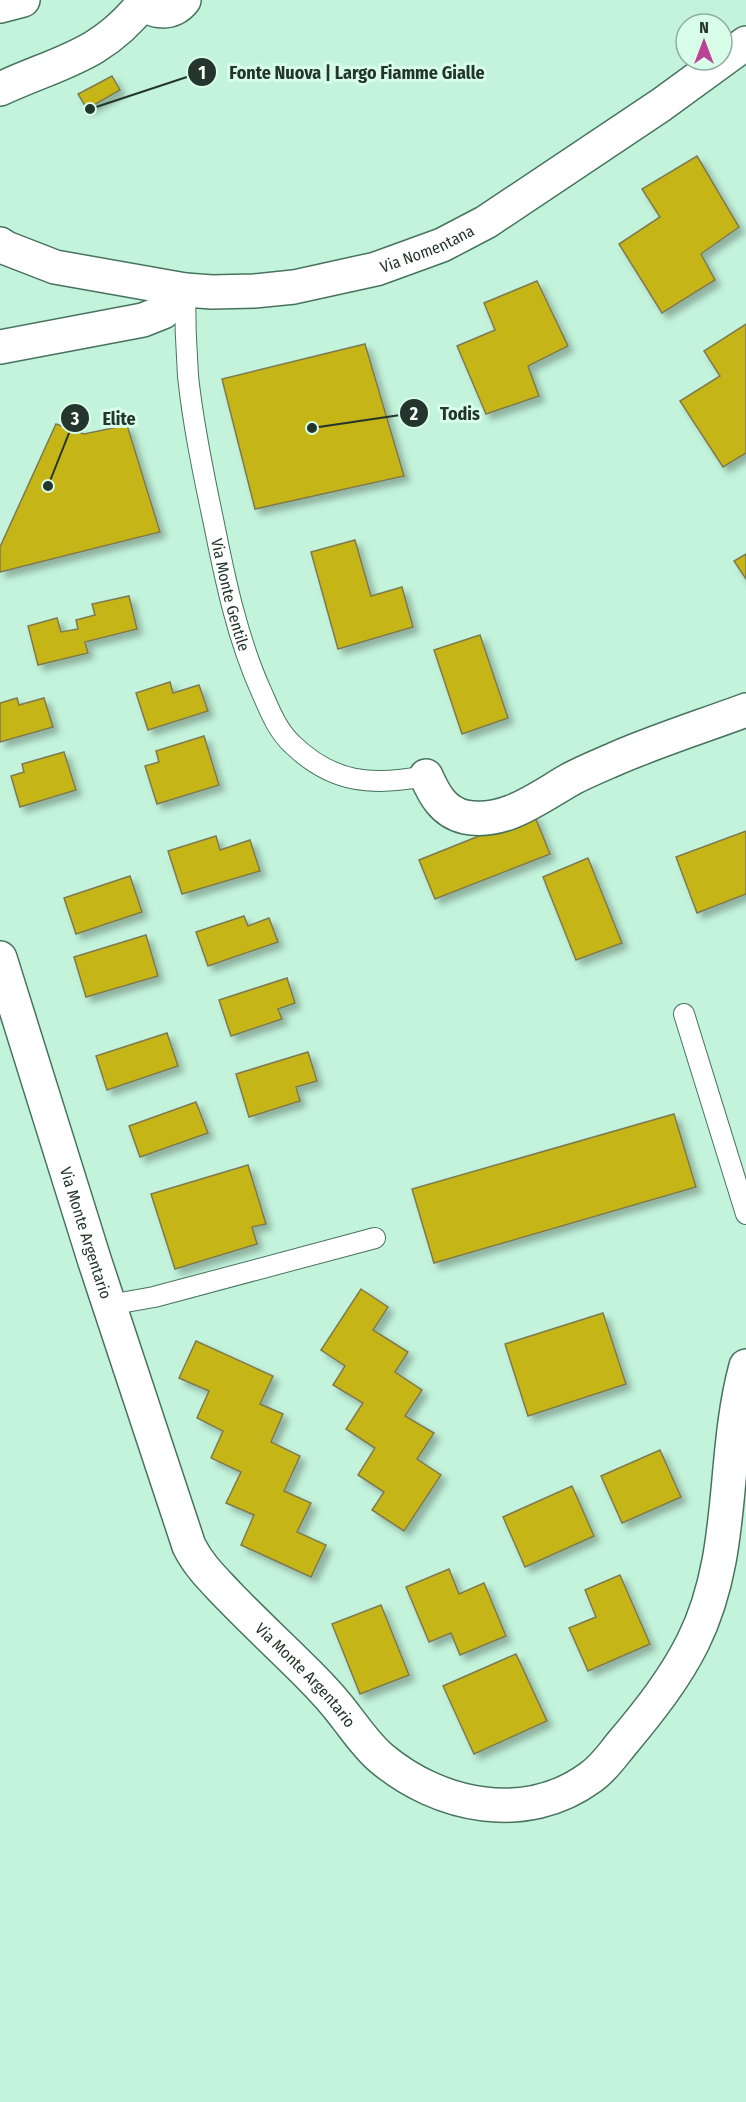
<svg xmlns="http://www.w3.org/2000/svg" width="746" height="2102" viewBox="0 0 746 2102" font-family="'Fira Sans Condensed',sans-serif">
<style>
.building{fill:#c5b515;stroke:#7e7a50;stroke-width:1.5;filter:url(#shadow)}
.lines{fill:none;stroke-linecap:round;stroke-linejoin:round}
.service-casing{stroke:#47735e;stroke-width:22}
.minor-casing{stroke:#47735e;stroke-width:36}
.secondary-casing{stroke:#47735e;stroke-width:36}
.service{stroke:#fff;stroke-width:20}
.minor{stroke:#fff;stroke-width:33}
.secondary{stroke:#fff;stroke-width:33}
.labels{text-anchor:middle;stroke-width:6;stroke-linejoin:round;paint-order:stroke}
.street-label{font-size:16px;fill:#23352c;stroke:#d8feea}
.leader{fill:none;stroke:#23352c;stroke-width:2}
.callout-dot{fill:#23352c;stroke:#d8feea;stroke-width:2}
.mark-label{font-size:18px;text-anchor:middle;font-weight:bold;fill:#fff}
.callout-label{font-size:18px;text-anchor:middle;font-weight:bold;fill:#23352c;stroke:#d8feea;stroke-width:6;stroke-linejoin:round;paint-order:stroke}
</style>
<defs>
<filter id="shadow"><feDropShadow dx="5.5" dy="5.5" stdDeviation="3" flood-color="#0004"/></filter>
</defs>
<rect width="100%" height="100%" fill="#c3f3db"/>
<g class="building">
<path d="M112 76 120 90 87 109 78 94Z"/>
<path d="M697 156 739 227 701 254 715 280 662 313 619 244 660 217 642 189Z"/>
<path d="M537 281 568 346 528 366 539 396 486 414 457 346 495 330 484 303Z"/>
<path d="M746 324V453L723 467 680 401 720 376 704 351Z"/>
<path d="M365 344 404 476 255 509 222 379Z"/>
<path d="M56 424 84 434 127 425 160 532 0 572V547Z"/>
<path d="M355 540 371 596 402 587 413 627 338 649 311 552Z"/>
<path d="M746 554V579L734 561Z"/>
<path d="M129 596 137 629 85 642 88 653 38 665 28 626 57 618 61 632 78 629 76 620 95 615 92 604Z"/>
<path d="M480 635 508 718 462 734 434 650Z"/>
<path d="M170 682 173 693 199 685 208 711 148 730 136 693Z"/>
<path d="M17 698 19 705 44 698 53 727 0 742V703Z"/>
<path d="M204 736 219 785 157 804 145 766 159 762 156 751Z"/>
<path d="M64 752 76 790 20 807 11 776 24 772 22 764Z"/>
<path d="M534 814 550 854 435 899 419 860Z"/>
<path d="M746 831V894L697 913 676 857Z"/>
<path d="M216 836 220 850 250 840 260 871 182 894 168 851Z"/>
<path d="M588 858 622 943 576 960 543 877Z"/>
<path d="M130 876 142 912 76 934 64 898Z"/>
<path d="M244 916 248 926 269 918 278 942 208 966 196 932Z"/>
<path d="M146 935 158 976 86 997 74 957Z"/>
<path d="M287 978 295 1003 278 1009 282 1019 231 1036 219 1000Z"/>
<path d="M167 1033 178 1066 107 1090 96 1056Z"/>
<path d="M308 1052 317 1081 296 1087 300 1101 249 1117 236 1074Z"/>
<path d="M196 1102 208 1133 140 1157 129 1126Z"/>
<path d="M674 1114 696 1187 434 1263 412 1189Z"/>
<path d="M248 1165 266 1224 252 1227 257 1244 175 1269 151 1194Z"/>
<path d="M361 1289 388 1307 373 1330 408 1352 395 1372 422 1390 405 1416 434 1433 417 1459 441 1475 404 1531 372 1510 384 1492 358 1475 375 1448 346 1429 363 1403 333 1385 345 1366 321 1350Z"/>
<path d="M603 1313 626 1384 528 1416 505 1344Z"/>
<path d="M196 1341 273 1376 260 1404 283 1414 271 1442 300 1456 284 1491 311 1503 297 1532 326 1545 311 1577 241 1545 254 1515 226 1503 241 1472 211 1458 223 1431 197 1418 209 1391 179 1378Z"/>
<path d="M660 1450 681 1497 622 1523 601 1476Z"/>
<path d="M572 1486 594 1536 525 1567 503 1517Z"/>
<path d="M449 1569 459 1594 484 1583 506 1636 460 1655 451 1633 429 1642 406 1587Z"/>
<path d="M620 1575 650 1644 588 1671 569 1628 596 1617 585 1590Z"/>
<path d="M381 1605 409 1675 360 1694 332 1624Z"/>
<path d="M516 1654 547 1721 474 1754 443 1686Z"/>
</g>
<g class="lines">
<defs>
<g id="service">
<path id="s1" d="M185 290C185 319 186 347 188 376 193 424 203 472 213 519 225 579 237 638 262 693 270 711 277 730 292 744 333 784 373 786 426 776"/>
<path d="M684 1014 746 1214"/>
<path d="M109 1305 154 1297 375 1238"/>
</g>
<g id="minor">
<path d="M141 0C152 14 173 15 184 0"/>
<path d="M0 6 23 0"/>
<path d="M0 89C58 62 101 57 143 3"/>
<path d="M0 347 143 320 163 312 185 290"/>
<path d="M426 776C434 794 443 812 465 817 505 825 539 797 571 779 586 771 601 765 617 758 659 740 703 726 746 710"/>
<path id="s2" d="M0 958 95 1262 189 1546C199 1566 213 1579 228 1595 254 1622 281 1647 308 1674 321 1687 335 1702 346 1717 357 1731 367 1746 381 1758 439 1807 526 1825 591 1777 605 1767 613 1754 624 1741 650 1710 675 1678 693 1642 737 1553 721 1458 746 1366"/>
</g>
<g id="secondary">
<path id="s3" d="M0 244 6 248 55 267 185 290 212 292 254 291 294 287 376 269 442 245 486 222 661 105 746 43"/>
</g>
</defs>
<use href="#service" class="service-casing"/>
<use href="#minor" class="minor-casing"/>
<use href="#secondary" class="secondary-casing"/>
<use href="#service" class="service"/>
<use href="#minor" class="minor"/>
<use href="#secondary" class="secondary"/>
</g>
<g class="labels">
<g class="street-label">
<text dy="6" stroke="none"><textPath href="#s3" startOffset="440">Via Nomentana</textPath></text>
<text dy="6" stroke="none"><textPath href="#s1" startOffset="309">Via Monte Gentile</textPath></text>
<text dy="6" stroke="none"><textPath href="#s2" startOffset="288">Via Monte Argentario</textPath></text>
<text dy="6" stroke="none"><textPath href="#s2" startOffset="792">Via Monte Argentario</textPath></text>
</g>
</g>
<path class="leader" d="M90 109L202 72M312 428L414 413M48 486L75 418"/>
<g class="callout-dot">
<circle cx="90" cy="109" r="6"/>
<circle cx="312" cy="428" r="6"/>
<circle cx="48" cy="486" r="6"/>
<circle cx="202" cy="72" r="15"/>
<circle cx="414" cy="413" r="15"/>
<circle cx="75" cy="418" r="15"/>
</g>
<g class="mark-label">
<text x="202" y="79">1</text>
<text x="414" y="420">2</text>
<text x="75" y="425">3</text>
</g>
<g class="callout-label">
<text x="357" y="79">Fonte Nuova | Largo Fiamme Gialle</text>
<text x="460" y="420">Todis</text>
<text x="119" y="425">Elite</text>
</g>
<g transform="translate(704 42)"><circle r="28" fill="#d8feea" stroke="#90ae9e" stroke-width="1.5"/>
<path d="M0-4.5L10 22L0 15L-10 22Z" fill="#bc4294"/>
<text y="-9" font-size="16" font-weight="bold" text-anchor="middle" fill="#23352c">N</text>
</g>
</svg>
